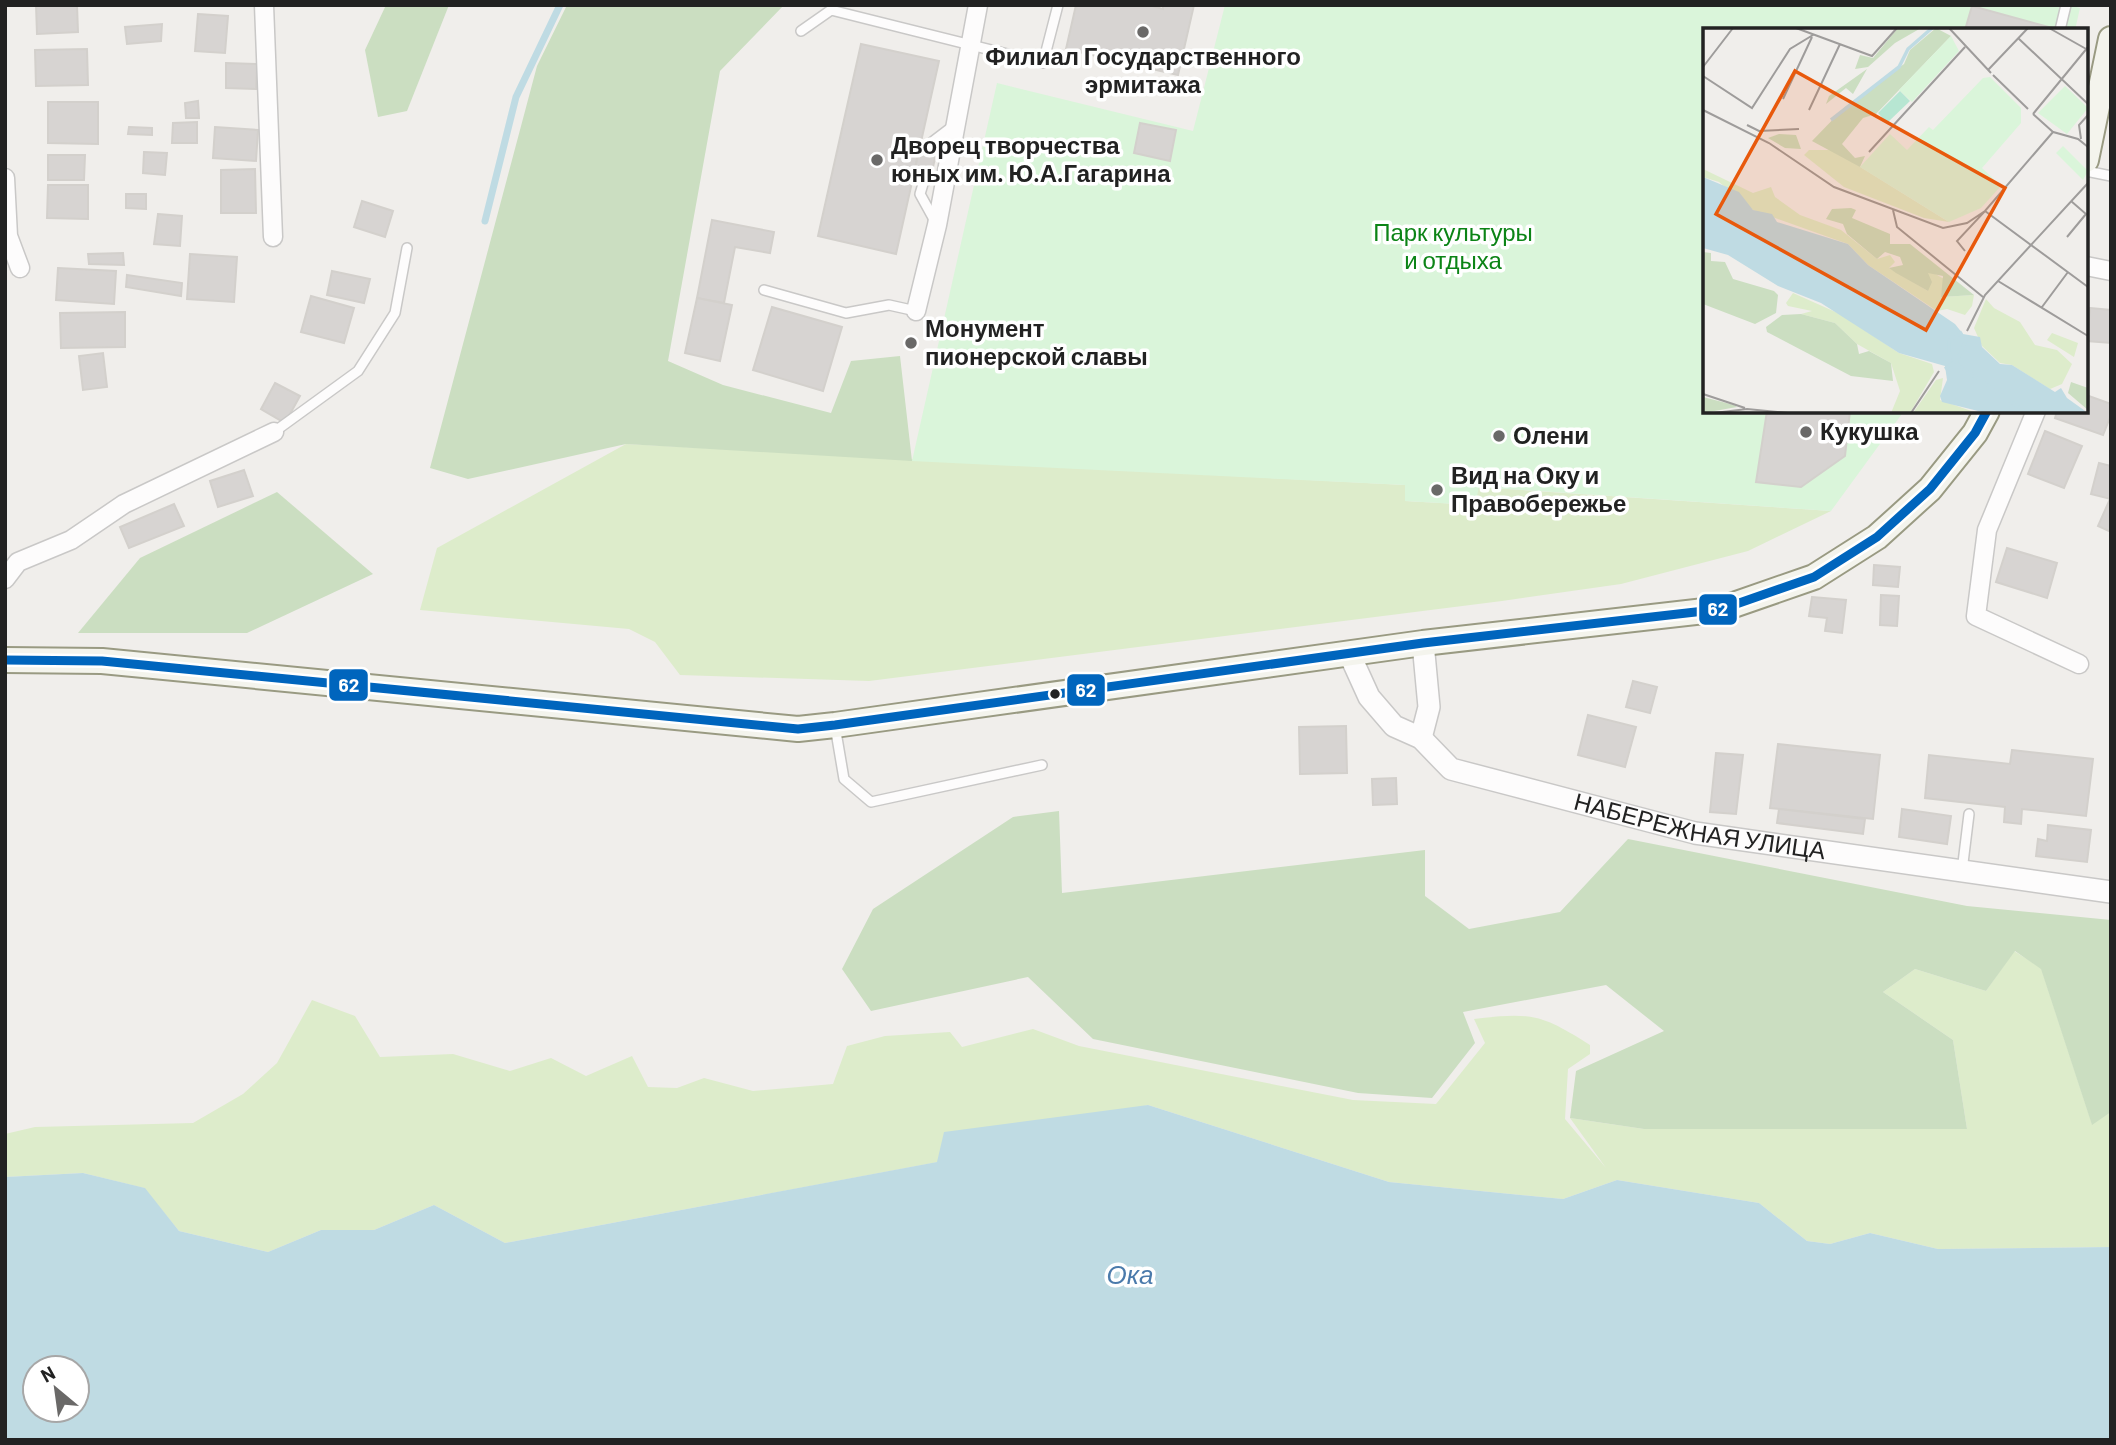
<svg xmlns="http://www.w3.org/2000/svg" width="2116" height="1445" viewBox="0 0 2116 1445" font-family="Barlow,sans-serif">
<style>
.grass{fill:#ddeccb}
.forest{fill:#cbdec1}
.park{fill:#daf5da}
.water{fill:#bfdbe3;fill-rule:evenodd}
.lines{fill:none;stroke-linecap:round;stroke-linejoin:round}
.stream{stroke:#bfdbe3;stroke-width:7}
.building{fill:#d7d4d2;stroke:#d3d0cc;stroke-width:2}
.service-casing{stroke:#c9c8c7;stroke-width:12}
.minor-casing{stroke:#c9c8c7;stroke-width:21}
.tertiary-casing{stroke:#c9c8c7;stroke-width:24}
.secondary-casing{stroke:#999a82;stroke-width:28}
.service{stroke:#fdfcfc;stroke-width:9}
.minor{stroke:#fdfcfc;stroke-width:18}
.tertiary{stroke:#fdfcfc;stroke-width:21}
.secondary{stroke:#f4f4ed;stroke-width:24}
.bus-1-casing{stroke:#fff;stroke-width:14}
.bus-1{stroke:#0065bd;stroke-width:9}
.poi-dot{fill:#6a6968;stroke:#fff;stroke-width:2.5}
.bus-dot{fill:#222;stroke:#fff;stroke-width:2.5}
.labels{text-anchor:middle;stroke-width:7;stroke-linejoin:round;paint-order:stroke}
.poi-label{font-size:24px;font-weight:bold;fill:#222;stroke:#fff;text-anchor:start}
.park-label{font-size:24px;fill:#0c8416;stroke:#fff}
.street-label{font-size:24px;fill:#222;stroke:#fff}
.water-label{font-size:26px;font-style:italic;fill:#4a7aab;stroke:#fff}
.inset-river{fill:none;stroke:#bfdbe3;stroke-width:3.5}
.inset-road{fill:none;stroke:#9e9c9b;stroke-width:2}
.view{fill:#e8590c;fill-opacity:0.15;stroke:#e8590c;stroke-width:3.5}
.inset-edge{fill:none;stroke:#222;stroke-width:3.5}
.line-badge{stroke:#fff;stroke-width:2.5}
.badge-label{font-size:19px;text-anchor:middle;font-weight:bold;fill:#fff}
</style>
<rect width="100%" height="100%" fill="#f0eeeb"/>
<g class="grass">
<path d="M626 444 1405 485V501L1475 505 1478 487 1831 511 1748 551 1621 584 1502 601 869 681 680 675 655 642 629 629 420 610 437 548Z"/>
<path d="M2014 951 2041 968 2092 1124 2111 1112V1247L1938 1249 1870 1233 1830 1244 1807 1241 1759 1203 1617 1180 1563 1199 1389 1182 1148 1105 938 1162 505 1243 434 1205 374 1230H321L268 1252 179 1231 144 1188 83 1173 5 1177V1134L35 1127 193 1123 243 1094 277 1063 312 1000 355 1016 380 1057 453 1054 510 1071 551 1058 586 1076 632 1056 648 1087 677 1088 704 1078 753 1091 833 1084 847 1046 885 1036 950 1032 962 1047 1033 1029 1079 1046 1353 1100 1436 1104 1485 1043 1474 1019C1531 1012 1541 1014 1590 1045V1054L1568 1069 1565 1119 1606 1168 1570 1118 1644 1129H1967L1953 1040 1883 992 1915 969 1986 991Z"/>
</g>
<g class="forest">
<path d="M386 5H449L407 111 378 117 365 50Z"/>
<path d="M567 5H784L720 71 668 361 723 385 831 413 851 361 900 356 912 461 626 444 468 479 430 468 537 66Z"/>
<path d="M277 492 373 574 247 633H78L140 558Z"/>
<path d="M1059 811 1062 893 1425 850V896L1469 929 1560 912 1628 839 1967 906 2111 920V1112L2092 1125 2041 969 2015 951 1986 991 1915 969 1883 992 1953 1040 1967 1129H1644L1570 1118 1576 1071 1664 1031 1606 985 1463 1012 1475 1043 1432 1098 1358 1093 1093 1039 1028 977 871 1011 842 969 873 909 1013 817Z"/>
</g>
<path class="park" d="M1225 5H2069L2080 8 2075 30H1705V411H1904L1831 511 1479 487 1475 505 1405 501V485L912 461 997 83 1193 131Z"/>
<path class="water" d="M1148 1105 1389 1182 1563 1199 1617 1180 1759 1203 1807 1241 1830 1244 1870 1233 1938 1249 2111 1247V1440H5V1177L83 1173 145 1188 179 1231 268 1252 321 1230H374L434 1205 505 1243 937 1162 944 1132ZM35 1368H77V1410H35Z"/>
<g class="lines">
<path class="stream" d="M485 221 516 97 560 5"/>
</g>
<g class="building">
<path d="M36 5H77L78 32 37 34Z"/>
<path d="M1076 5H1148L1163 9V5H1194L1178 75 1066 49Z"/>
<path d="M1972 6 2056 29 1965 30Z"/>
<path d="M198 14 228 16 225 53 195 51Z"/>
<path d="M162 24 161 41 127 44 125 27Z"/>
<path d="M861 44 939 61 896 254 818 236Z"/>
<path d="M87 49 88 85 36 86 35 50Z"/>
<path d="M226 63 257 64 256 89 226 88Z"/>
<path d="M198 101 199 118H186L185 103Z"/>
<path d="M48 102H98V144L48 143Z"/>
<path d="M197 122V143H172L173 123Z"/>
<path d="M1140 123 1176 130 1170 161 1134 153Z"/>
<path d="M129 127 152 128V135L128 134Z"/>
<path d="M215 127 258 130 256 161 213 158Z"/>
<path d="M920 146 937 149 929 185 912 182Z"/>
<path d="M144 152 167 153 165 175 143 173Z"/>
<path d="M48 155H85L84 180H48Z"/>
<path d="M255 169 256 213H221V170Z"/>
<path d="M48 185H88V219L47 218Z"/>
<path d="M126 194H146V209L126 208Z"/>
<path d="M362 201 393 211 385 237 354 227Z"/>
<path d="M158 214 182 216 180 246 154 244Z"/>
<path d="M712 220 774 232 770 253 735 247 724 303 697 298Z"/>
<path d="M123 253 124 265 89 264 88 254Z"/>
<path d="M190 254 237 257 234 302 187 299Z"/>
<path d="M58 268 116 271 114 304 56 300Z"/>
<path d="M332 271 370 279 364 303 327 295Z"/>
<path d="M127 275 182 283 181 296 126 287Z"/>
<path d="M311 296 354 308 344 343 301 332Z"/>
<path d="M697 298 732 305 720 361 685 353Z"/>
<path d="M772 307 842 327 823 391 753 370Z"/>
<path d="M2090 308 2111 310V343L2087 341Z"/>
<path d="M125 312V347L61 348 60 313Z"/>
<path d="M103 353 107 387 83 390 79 356Z"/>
<path d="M275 383 300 396 285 423 261 409Z"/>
<path d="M2086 395 2111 404V415L2103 435 2055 418 2057 411H2086Z"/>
<path d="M1767 411H1850L1845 456 1801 487 1756 482Z"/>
<path d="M2045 431 2082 446 2064 488 2028 474Z"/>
<path d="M2099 463 2111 466V499L2091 494Z"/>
<path d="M244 470 253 496 218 507 210 481Z"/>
<path d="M2110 499H2111V532L2098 526Z"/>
<path d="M174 504 184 526 129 548 120 527Z"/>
<path d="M2007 548 2057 563 2047 598 1996 582Z"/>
<path d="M1874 565 1900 567 1898 587 1873 585Z"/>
<path d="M1881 595 1899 596 1897 626 1880 625Z"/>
<path d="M1812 597 1846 600 1842 633 1825 631 1827 618 1809 616Z"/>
<path d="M1633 681 1657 687 1650 713 1626 707Z"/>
<path d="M1588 715 1636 727 1625 767 1578 755Z"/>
<path d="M1346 726 1347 773 1300 774 1299 727Z"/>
<path d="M1778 744 1880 755 1873 819 1770 808Z"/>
<path d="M2012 750 2093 759 2086 816 2022 809 2021 824 2004 822 2005 807 1925 798 1929 755 2010 764Z"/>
<path d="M1716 753 1743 755 1736 814 1710 812Z"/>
<path d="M1396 778 1397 804 1373 805 1372 779Z"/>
<path d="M1779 809 1865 819 1863 834 1777 823Z"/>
<path d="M1902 809 1951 816 1947 844 1899 837Z"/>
<path d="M2048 825 2091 830 2087 862 2036 856 2038 839 2047 841Z"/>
</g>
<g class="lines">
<defs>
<g id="service">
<path d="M2060 30 2066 5"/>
<path d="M801 31 831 10 1043 63 1058 5"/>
<path d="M931 148 932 142 953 126"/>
<path d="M2086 171 2111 176"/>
<path d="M923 184 920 194 936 223"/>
<path d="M764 290 846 313 889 305 916 311"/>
<path d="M274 432 358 371 395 313 407 248"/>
<path d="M835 726 844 779 871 802 1042 765"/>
<path d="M1962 871 1969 814"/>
</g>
<g id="minor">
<path d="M264 5 273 237"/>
<path d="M5 178 8 236 20 268"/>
<path d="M2086 266 2111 271"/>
<path d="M916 311 937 225 978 5"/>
<path d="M2036 411 1987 530 1976 616 2079 664"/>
<path d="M5 579 18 562 71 540 124 504 274 432"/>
</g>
<g id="tertiary">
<path id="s1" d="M1349 653 1369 697 1394 726 1421 738 1451 769 1695 833 2111 892"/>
<path d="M1421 738 1429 707 1423 643"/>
</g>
<g id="secondary">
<path d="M2086 160 2111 39"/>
<path d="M5 660 102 661 798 729 835 725 1423 643 1722 609 1814 577 1877 537 1930 489 1975 433 1987 411"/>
</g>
</defs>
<use href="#service" class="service-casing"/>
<use href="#minor" class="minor-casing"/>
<use href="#tertiary" class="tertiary-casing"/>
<use href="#secondary" class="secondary-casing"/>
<use href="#service" class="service"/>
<use href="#minor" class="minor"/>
<use href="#tertiary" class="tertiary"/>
<use href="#secondary" class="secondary"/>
<defs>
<path id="bus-1" d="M5 660 102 661 798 729 835 725 1423 643 1722 609 1814 577 1877 537 1930 489 1975 433 1987 411"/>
</defs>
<use href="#bus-1" class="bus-1-casing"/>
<use href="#bus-1" class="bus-1"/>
</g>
<g class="poi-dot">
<circle cx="1143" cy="32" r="7"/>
<circle cx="877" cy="160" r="7"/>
<circle cx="911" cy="343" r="7"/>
<circle cx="1806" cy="432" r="7"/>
<circle cx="1499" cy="436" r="7"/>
<circle cx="1437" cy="490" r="7"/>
</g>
<circle class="bus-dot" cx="1055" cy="694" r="6"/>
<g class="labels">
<g class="poi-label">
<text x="1143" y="65" text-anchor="middle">Филиал Государственного<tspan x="1143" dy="28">эрмитажа</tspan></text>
<text x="891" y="154">Дворец творчества<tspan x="891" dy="28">юных им. Ю.А.Гагарина</tspan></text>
<text x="925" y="337">Монумент<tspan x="925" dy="28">пионерской славы</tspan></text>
<text x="1820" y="440">Кукушка</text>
<text x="1513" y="444">Олени</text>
<text x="1451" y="484">Вид на Оку и<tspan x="1451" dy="28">Правобережье</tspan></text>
</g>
<g class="park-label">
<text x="1453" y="241">Парк культуры<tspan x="1453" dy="28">и отдыха</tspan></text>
</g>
<g class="street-label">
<text dy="8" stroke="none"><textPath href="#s1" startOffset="415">НАБЕРЕЖНАЯ УЛИЦА</textPath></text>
</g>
<g class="water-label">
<text x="1130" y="1284">Ока</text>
</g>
</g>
<g transform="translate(1703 28)">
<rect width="385" height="385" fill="#f0eeeb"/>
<path d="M106 122H130L246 194 221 190 141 159 101 127ZM0 141 50 165 68 159 72 169 97 187 138 202 174 231 187 227 192 234 186 240 225 263 224 245 229 244 241 251 238 269 271 267 269 278 262 287 244 281 234 283 165 237 145 216 50 182 16 154 0 149ZM90 265 137 286 196 325 229 336 231 344 207 385H188L197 363 188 335 154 316 132 295 98 286 109 283 85 278 83 275ZM283 271 291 280 317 294 332 317 354 322 369 336 359 356 347 361 309 337 297 335 279 318 271 300ZM349 305 375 315 371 329 344 312ZM240 350 237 372 274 385H210L233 352Z" fill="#ddeccb"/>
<path d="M195 0H218L192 15 165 39 152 41 157 27 170 30ZM233 0 248 8 173 86 160 90 139 116 152 130 162 128 157 139 109 113 142 79 201 36 207 22ZM164 41 150 66 143 60 123 76 126 68ZM76 106 93 107 98 121 82 120 65 110ZM148 180 153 182 149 190 187 206V216H207L271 267 238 269 240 248 225 245 229 254 225 263 193 245 186 240 200 237 197 229 182 224 174 231 144 206 140 196 123 191 129 181ZM0 224 8 225V233L22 234 30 251 71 263 75 267 73 285 52 296 0 276ZM98 286 132 295 154 316 156 326 166 323 188 335 190 353 148 348 64 304 63 299 79 287ZM368 354 385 360V382L365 365ZM0 369 31 377 34 379 0 385Z" fill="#cbdec1"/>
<path d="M248 8 256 23 209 74 196 62ZM287 49 318 80V95L279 140 298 158 278 180 246 194 157 139 187 106 204 122 226 99 230 102 280 50ZM362 58 385 80 364 106 335 85ZM360 118 385 143 380 152 353 125Z" fill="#daf5da"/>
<path d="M197 63 207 73 184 95 175 85Z" fill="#b7e6d2"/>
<path d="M0 149 36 164 50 182 69 186 74 194 145 216 165 237 252 296 260 306 277 309 279 319 297 336 309 337 352 364 358 360 364 370 385 385H283L239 374 237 368 244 352 242 338 196 325 118 275 75 258 25 227 0 220Z" fill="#bfdbe3"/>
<path class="inset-river" d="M128 92 196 39 205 21 229 0M259 304 246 313V325L256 338 324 385M242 341 254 332 265 308"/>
<path class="inset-road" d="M93 0 169 28 194 0M246 0 288 45M346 0 385 22M315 10 385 76M0 39 30 0M285 42 325 0M290 47 325 81M0 48 49 80 87 21 110 7M80 71 109 9M0 82 66 115 131 159 240 200 264 195 282 183 350 104 375 111 385 119M106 82 137 16M330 86 385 19M330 86 350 104M44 97 56 103 96 101M378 111 376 97 385 87M166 124 262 19M190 182 194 199 280 269M364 209 383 186 368 173M262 223 254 213 282 183 385 259M295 253 385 308M339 279 365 244M264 303 282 267 385 155M0 366 42 380M11 385 44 381 85 385M208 385 236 343"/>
<path class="view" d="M92 43 302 160 223 302 13 186Z"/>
<rect width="385" height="385" class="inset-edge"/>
</g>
<g class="line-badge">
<rect x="1698" y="593" width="40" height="33" rx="7" fill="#0065bd"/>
<rect x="328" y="668" width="41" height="34" rx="7" fill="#0065bd"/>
<rect x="1066" y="673" width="40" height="34" rx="7" fill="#0065bd"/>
</g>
<g class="badge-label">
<text x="1718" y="616">62</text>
<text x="349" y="692">62</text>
<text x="1086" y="697">62</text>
</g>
<rect width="2116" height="1445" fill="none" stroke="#222222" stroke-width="14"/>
<g transform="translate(56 1389) rotate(331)"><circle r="33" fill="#ffffff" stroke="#a7a7a7" stroke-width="2"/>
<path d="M0-5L12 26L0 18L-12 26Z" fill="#6a6968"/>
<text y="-10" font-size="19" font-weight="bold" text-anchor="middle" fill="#222222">N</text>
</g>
</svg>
